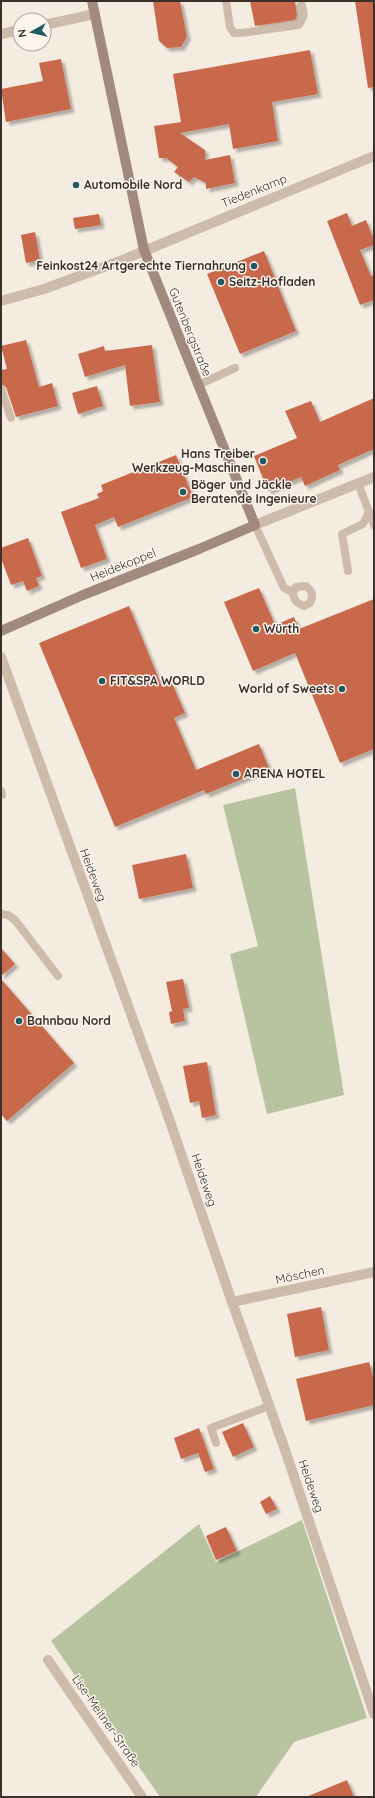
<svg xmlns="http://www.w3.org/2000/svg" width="375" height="1798" viewBox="0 0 375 1798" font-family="Quicksand,sans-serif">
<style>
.green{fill:#b8c4a0}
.building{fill:#c8694b;filter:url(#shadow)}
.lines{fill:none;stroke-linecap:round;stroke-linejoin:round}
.lane{stroke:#cdbbac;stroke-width:8}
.street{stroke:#cdbbac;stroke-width:10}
.secondary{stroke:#a18a7d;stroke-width:10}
.poi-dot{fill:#1f5a5e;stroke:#fbf5ee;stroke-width:1.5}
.labels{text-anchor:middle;stroke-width:3;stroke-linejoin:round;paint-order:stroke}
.poi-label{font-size:12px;font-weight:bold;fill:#3b302b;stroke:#fbf5ee;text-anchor:start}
.street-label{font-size:12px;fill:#3b302b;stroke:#fbf5ee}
</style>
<defs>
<filter id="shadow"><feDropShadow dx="3.5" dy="3.5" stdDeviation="1" flood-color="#0004"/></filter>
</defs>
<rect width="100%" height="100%" fill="#f4ebe1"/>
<g class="green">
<path d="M295 788 344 1095 267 1114 230 954 258 946 223 805Z"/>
<path d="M302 1520 367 1718 294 1742 256 1797H160L51 1641 199 1524 216 1562Z"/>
</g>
<g class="building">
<path d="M153 1H180L187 37 181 47 167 48 159 41Z"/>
<path d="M250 1H295L297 16 295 20 255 26Z"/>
<path d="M355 1H374V87L368 88Z"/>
<path d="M310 50 318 94 272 102 278 141 233 149 229 124 180 133 205 150V160L230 155 235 183 206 189V183L194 177 189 182 174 172 178 167 166 158H159L154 126 181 122 173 74Z"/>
<path d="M61 59 71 109 6 122 1 89 43 81 39 63Z"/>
<path d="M347 213 352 226 366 220 374 240V245L360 250 371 276 374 275V300L360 305 327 221Z"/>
<path d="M99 214 101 225 75 229 73 218Z"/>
<path d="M35 232 40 260 26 263 21 235Z"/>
<path d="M264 251 296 331 240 354 207 274Z"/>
<path d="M26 340 39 387 52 383 58 406 16 417 6 387 1 384V370L7 369 1 346Z"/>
<path d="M152 345 160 402 130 406 125 365 85 377 78 354 104 346 105 351Z"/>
<path d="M97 386 103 406 78 414 72 393Z"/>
<path d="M374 398V449L338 465 340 470 305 486 301 477 268 491 254 456 297 438 285 411 311 401 320 422Z"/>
<path d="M176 455 193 497 118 527 114 517 95 525 107 559 81 568 61 512 99 498 97 494 103 491 101 485Z"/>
<path d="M28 538 42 576 36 578 39 586 27 591 23 581 11 585 1 558V548Z"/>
<path d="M259 588 275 625 294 617 299 629 374 599V749L340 763 295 653 253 671 224 602Z"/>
<path d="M129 606 162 687 172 683 185 713 174 718 196 770 259 744 269 768 206 794 204 790 115 827 39 643Z"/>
<path d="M186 854 193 888 139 899 132 865Z"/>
<path d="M1 948 15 964 1 976Z"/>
<path d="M1 979 74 1063 7 1121 1 1114Z"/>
<path d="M183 979 189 1008 183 1009 185 1021 171 1024 169 1012 172 1011 166 982Z"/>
<path d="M207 1062 216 1115 202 1118 199 1101 190 1103 183 1066Z"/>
<path d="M321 1307 329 1350 295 1357 287 1314Z"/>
<path d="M369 1362 374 1381V1405L306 1421 296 1379Z"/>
<path d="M243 1423 254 1447 233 1457 222 1432Z"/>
<path d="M199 1428 214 1469 205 1472 198 1453 181 1459 174 1438Z"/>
<path d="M270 1496 277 1509 266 1514 260 1502Z"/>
<path d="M226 1527 237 1551 216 1560 206 1536Z"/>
<path d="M347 1780 354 1797H306Z"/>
</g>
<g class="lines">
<g class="lane">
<path d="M226 1 230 27 234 33H241L299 25 304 15 301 1"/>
<path d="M198 385 235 368"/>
<path d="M1 389 11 418"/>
<path d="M369 512 374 525"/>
<path d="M255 525 284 588 293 592C293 600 297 603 304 606L310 603C314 595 312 591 306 586L296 587 293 592"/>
<path d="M348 571 342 534 363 524 369 512 358 483"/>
<path d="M1 791 2 795"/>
<path d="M1 914 8 915 15 920 58 976"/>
<path d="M216 1443 211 1428 269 1406"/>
</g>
<g class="street">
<path d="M44 25 95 14"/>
<path d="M1 34 20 30"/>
<path d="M1 301 44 289 120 261 374 156"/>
<path d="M255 525 374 477"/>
<path d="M1 657 166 1110 232 1302 284 1447 374 1714"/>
<path d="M232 1302 374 1272"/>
<path d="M48 1660 142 1797"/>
</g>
<path class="secondary" d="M1 631 83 595 199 549 255 525 144 250 92 1"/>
</g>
<g class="poi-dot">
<circle cx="76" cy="185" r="4"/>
<circle cx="254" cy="266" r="4"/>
<circle cx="221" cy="282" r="4"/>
<circle cx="263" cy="461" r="4"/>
<circle cx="183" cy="492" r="4"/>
<circle cx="256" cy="629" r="4"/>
<circle cx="102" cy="681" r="4"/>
<circle cx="342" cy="689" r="4"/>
<circle cx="236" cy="774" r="4"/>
<circle cx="19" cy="1021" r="4"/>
</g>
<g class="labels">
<g class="poi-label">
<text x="84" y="189">Automobile Nord</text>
<text x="246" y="270" text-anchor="end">Feinkost24 Artgerechte Tiernahrung</text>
<text x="229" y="286">Seitz-Hofladen</text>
<text x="255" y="458" text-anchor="end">Hans Treiber<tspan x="255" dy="14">Werkzeug-Maschinen</tspan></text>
<text x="191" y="489">Böger und Jäckle<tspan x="191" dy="14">Beratende Ingenieure</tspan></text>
<text x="264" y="633">Würth</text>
<text x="110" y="685">FIT&amp;SPA WORLD</text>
<text x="334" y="693" text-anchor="end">World of Sweets</text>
<text x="244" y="778">ARENA HOTEL</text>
<text x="27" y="1025">Bahnbau Nord</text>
</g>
<g class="street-label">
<text transform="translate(254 191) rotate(-22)" y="4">Tiedenkamp</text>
<text transform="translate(190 332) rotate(68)" y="4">Gutenbergstraße</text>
<text transform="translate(123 565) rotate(-22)" y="4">Heidekoppel</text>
<text transform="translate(93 875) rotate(70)" y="4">Heideweg</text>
<text transform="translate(204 1180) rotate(71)" y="4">Heideweg</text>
<text transform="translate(300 1275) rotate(-12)" y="4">Möschen</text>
<text transform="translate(311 1486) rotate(71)" y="4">Heideweg</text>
<text transform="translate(106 1721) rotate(55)" y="4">Lise-Meitner-Straße</text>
</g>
</g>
<rect width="375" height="1798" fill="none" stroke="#3b302b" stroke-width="4"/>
<g transform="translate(32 32) rotate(262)"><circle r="19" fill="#fbf5ee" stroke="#aea6a0"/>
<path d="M0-3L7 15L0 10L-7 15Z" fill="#1f5a5e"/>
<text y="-6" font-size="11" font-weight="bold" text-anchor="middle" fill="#3b302b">N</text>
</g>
</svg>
